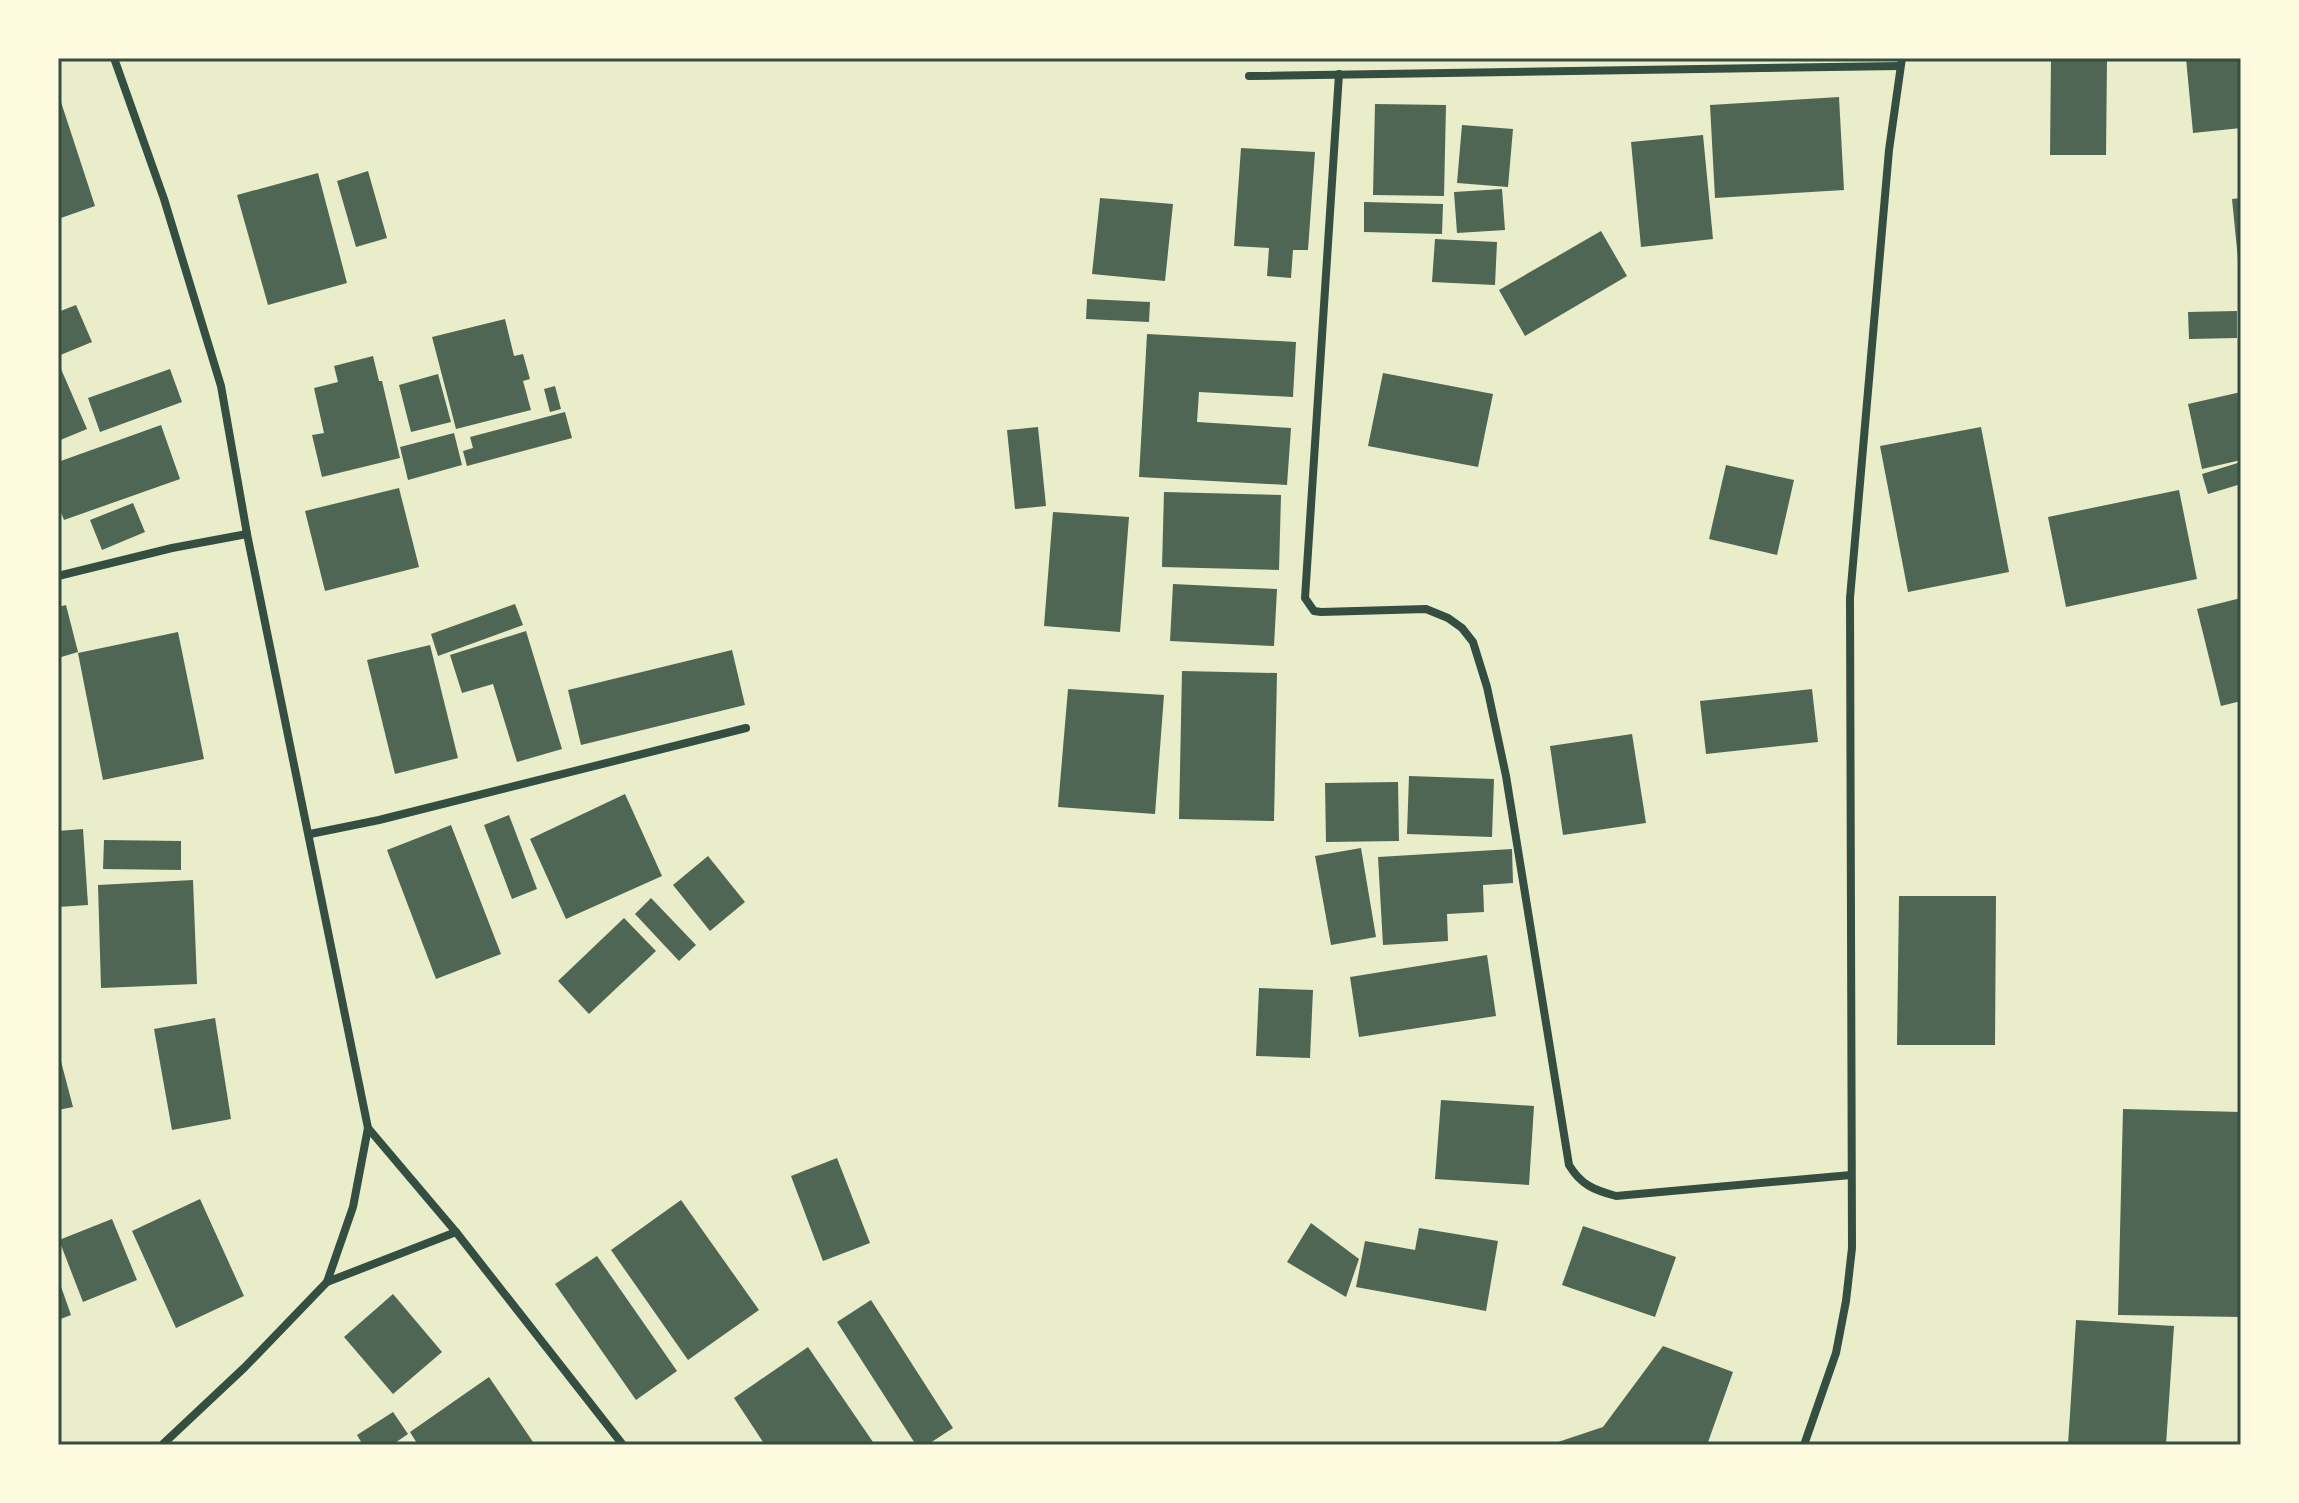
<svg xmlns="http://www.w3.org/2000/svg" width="2299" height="1503" viewBox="0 0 2299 1503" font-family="Quicksand,sans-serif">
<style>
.building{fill:#4f6655}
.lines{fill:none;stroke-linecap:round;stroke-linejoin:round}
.minor{stroke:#344e41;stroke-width:8}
.neatline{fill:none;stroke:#344e41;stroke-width:3}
</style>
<rect width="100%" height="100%" fill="#e9edc9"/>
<g class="building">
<path d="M2051 58H2107L2106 155H2050Z"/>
<path d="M2186 58H2241V128L2193 133Z"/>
<path d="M59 96 95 206 58 219V97Z"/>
<path d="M1839 97 1844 190 1715 198 1710 105Z"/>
<path d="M1375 104 1446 105 1444 196 1373 195Z"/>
<path d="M1462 125 1513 129 1508 187 1457 183Z"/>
<path d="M1703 135 1713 239 1641 247 1631 142Z"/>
<path d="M1241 148 1315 152 1308 250H1293L1291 278 1267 276 1269 248 1234 246Z"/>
<path d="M368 171 387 238 356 247 337 181Z"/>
<path d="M318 173 347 283 268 305 237 195Z"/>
<path d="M1502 189 1505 230 1457 233 1454 192Z"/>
<path d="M1100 198 1173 204 1165 281 1092 274Z"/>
<path d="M2241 198V269H2239L2232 199Z"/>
<path d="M1364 202 1443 204 1442 234 1364 232Z"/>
<path d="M1601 231 1627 276 1525 336 1499 290Z"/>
<path d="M1435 239 1497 242 1495 285 1432 282Z"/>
<path d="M1087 299 1150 302 1149 322 1086 319Z"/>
<path d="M76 305 92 342 58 356V312Z"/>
<path d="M2237 311V338L2189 339 2188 312Z"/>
<path d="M505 319 514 356 523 354 530 379 523 381 531 410 456 429 432 337Z"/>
<path d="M1147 334 1296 342 1293 397 1199 392 1197 422 1291 428 1287 485 1139 477Z"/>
<path d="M373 356 379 381H382L400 458 322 477 312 435 324 433 314 388 338 382 334 366Z"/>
<path d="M58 362 87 429 58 441Z"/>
<path d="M170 369 182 402 100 432 88 398Z"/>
<path d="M1383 373 1493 394 1478 467 1368 446Z"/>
<path d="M438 374 451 422 411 432 399 385Z"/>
<path d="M555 386 561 409 550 412 544 389Z"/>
<path d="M2241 392V460L2202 469 2188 404Z"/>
<path d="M565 412 572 438 467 466 463 451 473 448 470 437Z"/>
<path d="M161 425 180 479 64 520 58 505V462Z"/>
<path d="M1038 427 1046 506 1015 509 1007 430Z"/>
<path d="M1981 427 2009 572 1908 592 1880 446Z"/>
<path d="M454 433 462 465 408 480 400 447Z"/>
<path d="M2241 462V484L2208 494 2202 474Z"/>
<path d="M1726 465 1794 480 1777 555 1709 539Z"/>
<path d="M399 488 419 567 325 591 305 511Z"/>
<path d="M2179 490 2197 579 2066 607 2048 517Z"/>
<path d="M1164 492 1281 495 1279 570 1162 567Z"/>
<path d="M133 503 145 532 102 550 90 520Z"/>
<path d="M1053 512 1129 517 1120 632 1044 626Z"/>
<path d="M1173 584 1277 589 1274 646 1170 641Z"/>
<path d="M2241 598V701L2221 706 2197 609Z"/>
<path d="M515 604 523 625 438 656 431 634Z"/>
<path d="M66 605 78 652 58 658V607Z"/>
<path d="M526 631 562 749 517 762 493 684 462 693 450 655Z"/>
<path d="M178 632 204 759 103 780 78 653Z"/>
<path d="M430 645 458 758 395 774 367 660Z"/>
<path d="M732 650 745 705 581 745 568 690Z"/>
<path d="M1182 671 1277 673 1274 821 1179 819Z"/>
<path d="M1068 689 1164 695 1155 814 1058 807Z"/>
<path d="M1812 689 1818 742 1706 754 1700 701Z"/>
<path d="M1632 734 1646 823 1563 835 1550 746Z"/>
<path d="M1409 776 1494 779 1492 837 1407 834Z"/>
<path d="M1398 782 1399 841 1326 842 1325 783Z"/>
<path d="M625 794 662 876 566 919 530 839Z"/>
<path d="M509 815 537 889 512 899 484 825Z"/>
<path d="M451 825 501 954 436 979 387 850Z"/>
<path d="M83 829 88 905 58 907V831Z"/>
<path d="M104 840 181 841V870L103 869Z"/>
<path d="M1361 848 1376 937 1331 945 1315 856Z"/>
<path d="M1512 849 1513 883 1483 885 1484 912 1447 914 1448 941 1383 945 1378 857Z"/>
<path d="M708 856 745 902 710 931 673 885Z"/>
<path d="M193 880 197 984 101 988 98 885Z"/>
<path d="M1899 896H1996L1995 1045H1897Z"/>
<path d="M651 898 696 945 679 961 635 914Z"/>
<path d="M624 918 656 951 589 1014 558 981Z"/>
<path d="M1487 955 1496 1016 1359 1037 1350 977Z"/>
<path d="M1259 988 1313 990 1310 1058 1256 1056Z"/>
<path d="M215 1018 231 1119 172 1130 154 1029Z"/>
<path d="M58 1050 73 1107 58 1110Z"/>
<path d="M1441 1100 1534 1106 1529 1185 1435 1179Z"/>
<path d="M2123 1109 2241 1112V1317L2118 1315Z"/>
<path d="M837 1158 870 1243 823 1261 791 1176Z"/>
<path d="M200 1199 244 1296 176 1328 132 1231Z"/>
<path d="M681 1200 759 1310 688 1360 611 1250Z"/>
<path d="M112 1219 137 1280 83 1302 59 1240Z"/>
<path d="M1311 1223 1359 1259 1346 1297 1287 1262Z"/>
<path d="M1583 1226 1676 1257 1655 1317 1562 1285Z"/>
<path d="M1419 1228 1498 1241 1486 1311 1356 1287 1365 1241 1415 1250Z"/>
<path d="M597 1256 677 1371 636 1400 555 1284Z"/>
<path d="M58 1278 71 1315 58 1320Z"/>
<path d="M393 1294 442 1352 393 1394 344 1337Z"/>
<path d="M871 1300 953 1428 927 1445H916L837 1322Z"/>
<path d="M2076 1320 2174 1326 2166 1445H2068Z"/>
<path d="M1663 1346 1733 1372 1707 1445H1549L1603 1427Z"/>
<path d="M808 1347 875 1445H765L734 1398Z"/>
<path d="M489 1377 535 1445H418L410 1432Z"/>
<path d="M393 1412 408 1434 392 1445H363L357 1435Z"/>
</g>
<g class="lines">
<g class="minor">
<path d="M114 58 164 199 221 386 247 534 368 1128 353 1207 327 1282"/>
<path d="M1339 74 1305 598 1314 611 1321 612 1426 609 1448 618 1462 628 1473 642 1487 687 1506 776 1569 1165C1581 1185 1594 1190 1616 1196L1851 1175"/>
<path d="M1249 76 1900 66"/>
<path d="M58 576 172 548 247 534"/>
<path d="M310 834 379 820 746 728"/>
<path d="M368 1128 456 1232 623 1445"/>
<path d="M162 1445 245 1367 327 1282 456 1232"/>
<path d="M1804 1445 1836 1353 1846 1301 1852 1248 1850 598 1889 150 1902 58"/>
</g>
</g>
<rect width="2299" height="1503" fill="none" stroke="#fefae0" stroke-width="120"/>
<rect x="60" y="60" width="2179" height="1383" class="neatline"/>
</svg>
